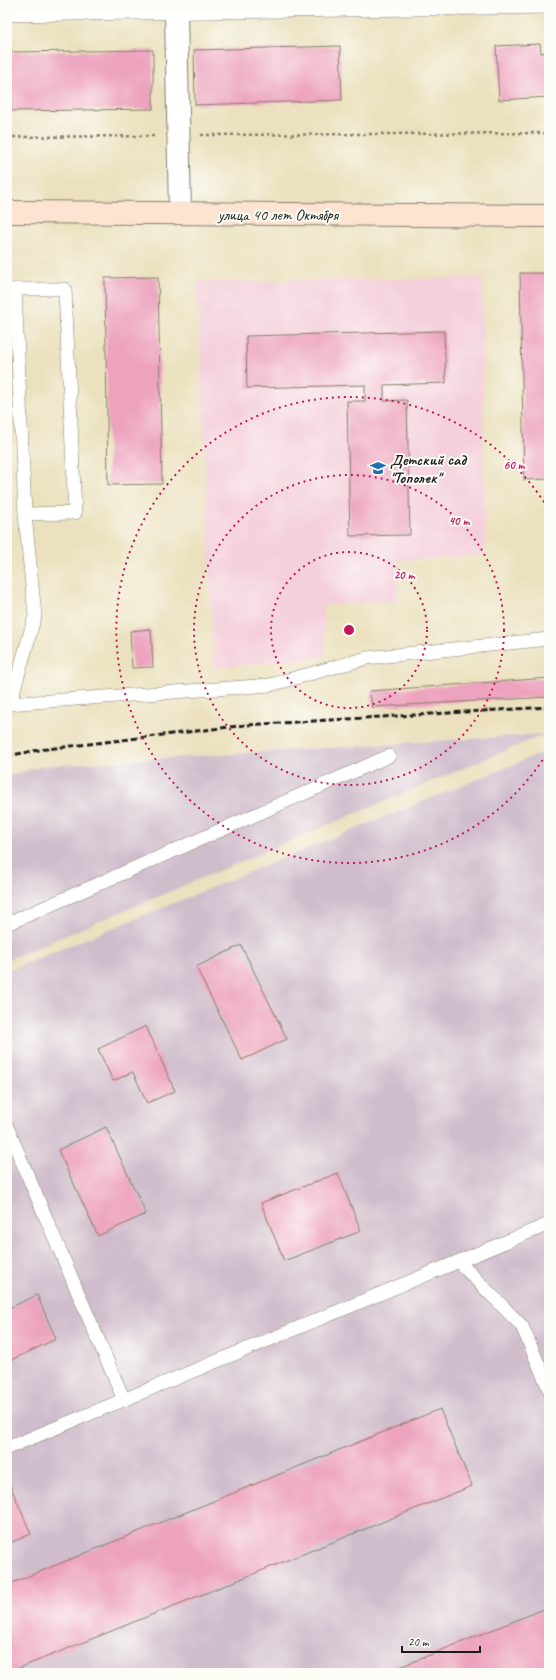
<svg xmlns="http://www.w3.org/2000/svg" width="556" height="1680" viewBox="0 0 556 1680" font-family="Caveat,sans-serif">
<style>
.built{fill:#f4cfdc}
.industrial{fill:#d0bdcc}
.building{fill:#eda2be}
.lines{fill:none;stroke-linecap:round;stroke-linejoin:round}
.lane-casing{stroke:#847e6d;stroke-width:14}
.street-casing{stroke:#847e6d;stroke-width:24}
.secondary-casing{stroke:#847e6d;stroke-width:24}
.path{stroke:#847e6d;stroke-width:2.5;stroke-dasharray:3 3;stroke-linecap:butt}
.lane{stroke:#fff;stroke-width:13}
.street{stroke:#fff;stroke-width:22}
.secondary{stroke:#fde4d1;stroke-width:22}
.rail{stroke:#1c1c1c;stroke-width:3;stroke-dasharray:6 3;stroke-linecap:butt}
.ring{fill:none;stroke:#c2185b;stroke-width:2;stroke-dasharray:2 4}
.labels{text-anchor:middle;stroke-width:4;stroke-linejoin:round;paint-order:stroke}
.street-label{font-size:16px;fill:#1c1c1c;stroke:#fdfcf7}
.poi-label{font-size:16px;font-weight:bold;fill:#1c1c1c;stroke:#fdfcf7;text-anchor:start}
.centre{fill:#c2185b;stroke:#fdfcf7;stroke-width:2}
.ring-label{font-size:12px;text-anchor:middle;font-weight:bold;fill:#c2185b;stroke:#fdfcf7;stroke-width:4;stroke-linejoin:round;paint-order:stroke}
</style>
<rect width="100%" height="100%" fill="#fdfcf7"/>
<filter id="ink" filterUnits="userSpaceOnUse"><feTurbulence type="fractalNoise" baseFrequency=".025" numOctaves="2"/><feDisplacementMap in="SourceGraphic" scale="8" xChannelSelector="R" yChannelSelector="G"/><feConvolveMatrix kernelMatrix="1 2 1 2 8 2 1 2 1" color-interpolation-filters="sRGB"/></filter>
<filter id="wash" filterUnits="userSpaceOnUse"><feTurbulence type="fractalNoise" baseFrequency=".012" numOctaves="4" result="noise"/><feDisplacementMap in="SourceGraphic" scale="16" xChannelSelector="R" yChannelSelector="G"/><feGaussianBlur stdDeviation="0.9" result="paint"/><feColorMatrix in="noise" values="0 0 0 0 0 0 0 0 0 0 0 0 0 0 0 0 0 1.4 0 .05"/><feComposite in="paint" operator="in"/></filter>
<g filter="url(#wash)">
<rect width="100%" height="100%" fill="#ebe1be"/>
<path class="built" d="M482 278 485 555 397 561 398 601 323 605 326 656 214 668 197 282Z"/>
<g class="industrial">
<path d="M545 734 7 960V776L43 766Z"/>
<path d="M549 750V1673H7V971Z"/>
</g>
<g id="blocks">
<g class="building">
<path d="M540 44 541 53 549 52V97L499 100 496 46Z"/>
<path d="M340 46 342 100 195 105 194 50Z"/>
<path d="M153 50V109L11 111 10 52Z"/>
<path d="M520 273H549V479L524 480Z"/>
<path d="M158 277 162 484 108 485 105 278Z"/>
<path d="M444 331 446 383 384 385V401L407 400 410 535 350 536 347 401H365V385L247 388 246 336Z"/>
<path d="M151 629 153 667 132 668 130 631Z"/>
<path d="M549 678V697L372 707 370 691Z"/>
<path d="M241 945 287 1039 242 1060 196 967Z"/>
<path d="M146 1026 175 1091 147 1103 133 1072 113 1081 98 1049Z"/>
<path d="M106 1127 146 1214 98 1236 58 1150Z"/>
<path d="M338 1173 361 1231 284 1261 261 1203Z"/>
<path d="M37 1295 56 1339 7 1362V1309Z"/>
<path d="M440 1409 472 1486 7 1673V1585Z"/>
<path d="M7 1478 31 1534 7 1544Z"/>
<path d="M549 1607V1671L543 1673H385Z"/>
</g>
</g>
</g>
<g filter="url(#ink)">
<use href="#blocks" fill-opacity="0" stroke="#847e6d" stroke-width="1"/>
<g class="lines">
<defs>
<g id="lane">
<path d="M7 15 549 7"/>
<path d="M7 704 270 685 367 658 549 639"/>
<path d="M10 704 35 616 25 514 15 289H65L75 513 25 514"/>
<path d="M7 924 389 756"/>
<path d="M7 1127 124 1400"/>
<path d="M459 1262 522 1326 549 1389"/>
<path d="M7 1448 549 1224"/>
</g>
<path id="street" d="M176 13 180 213"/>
<path id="secondary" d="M7 212 549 216"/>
</defs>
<use href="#lane" class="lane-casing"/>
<use href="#street" class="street-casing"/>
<use href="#secondary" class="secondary-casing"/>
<g class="path">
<path d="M201 135 549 133"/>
<path d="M7 137 154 136"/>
</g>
<use href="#lane" class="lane"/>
<use href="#street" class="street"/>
<use href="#secondary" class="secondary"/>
<path class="rail" d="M7 756 39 750 246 725 549 707"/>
</g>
</g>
<g class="ring">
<circle cx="349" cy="630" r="78"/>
<circle cx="349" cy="630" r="155"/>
<path d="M549 750A233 233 0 1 1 549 510"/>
</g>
<defs>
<symbol id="school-bare" viewBox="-9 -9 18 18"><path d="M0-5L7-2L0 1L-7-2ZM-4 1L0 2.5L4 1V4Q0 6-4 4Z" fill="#1f6fb2" stroke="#fdfcf7" stroke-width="2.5" paint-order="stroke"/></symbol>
</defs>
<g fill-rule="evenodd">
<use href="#school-bare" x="367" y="457" width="22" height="22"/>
</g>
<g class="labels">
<g class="street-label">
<text x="278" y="220">улица 40 лет Октября</text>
</g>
<g class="poi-label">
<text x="390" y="465">Детский сад<tspan x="390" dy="18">"Тополек"</tspan></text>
</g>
</g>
<circle cx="349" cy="630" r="6" class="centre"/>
<g class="ring-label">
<text x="514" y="469">60 m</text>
<text x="459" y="525">40 m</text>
<text x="404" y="579">20 m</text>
</g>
<rect width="556" height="1680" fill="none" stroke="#fdfcf7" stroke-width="24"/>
<path d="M402 1646v6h78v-6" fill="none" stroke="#1c1c1c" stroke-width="2"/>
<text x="408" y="1646" font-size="12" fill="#1c1c1c" stroke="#fdfcf7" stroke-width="3" paint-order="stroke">20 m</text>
</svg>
